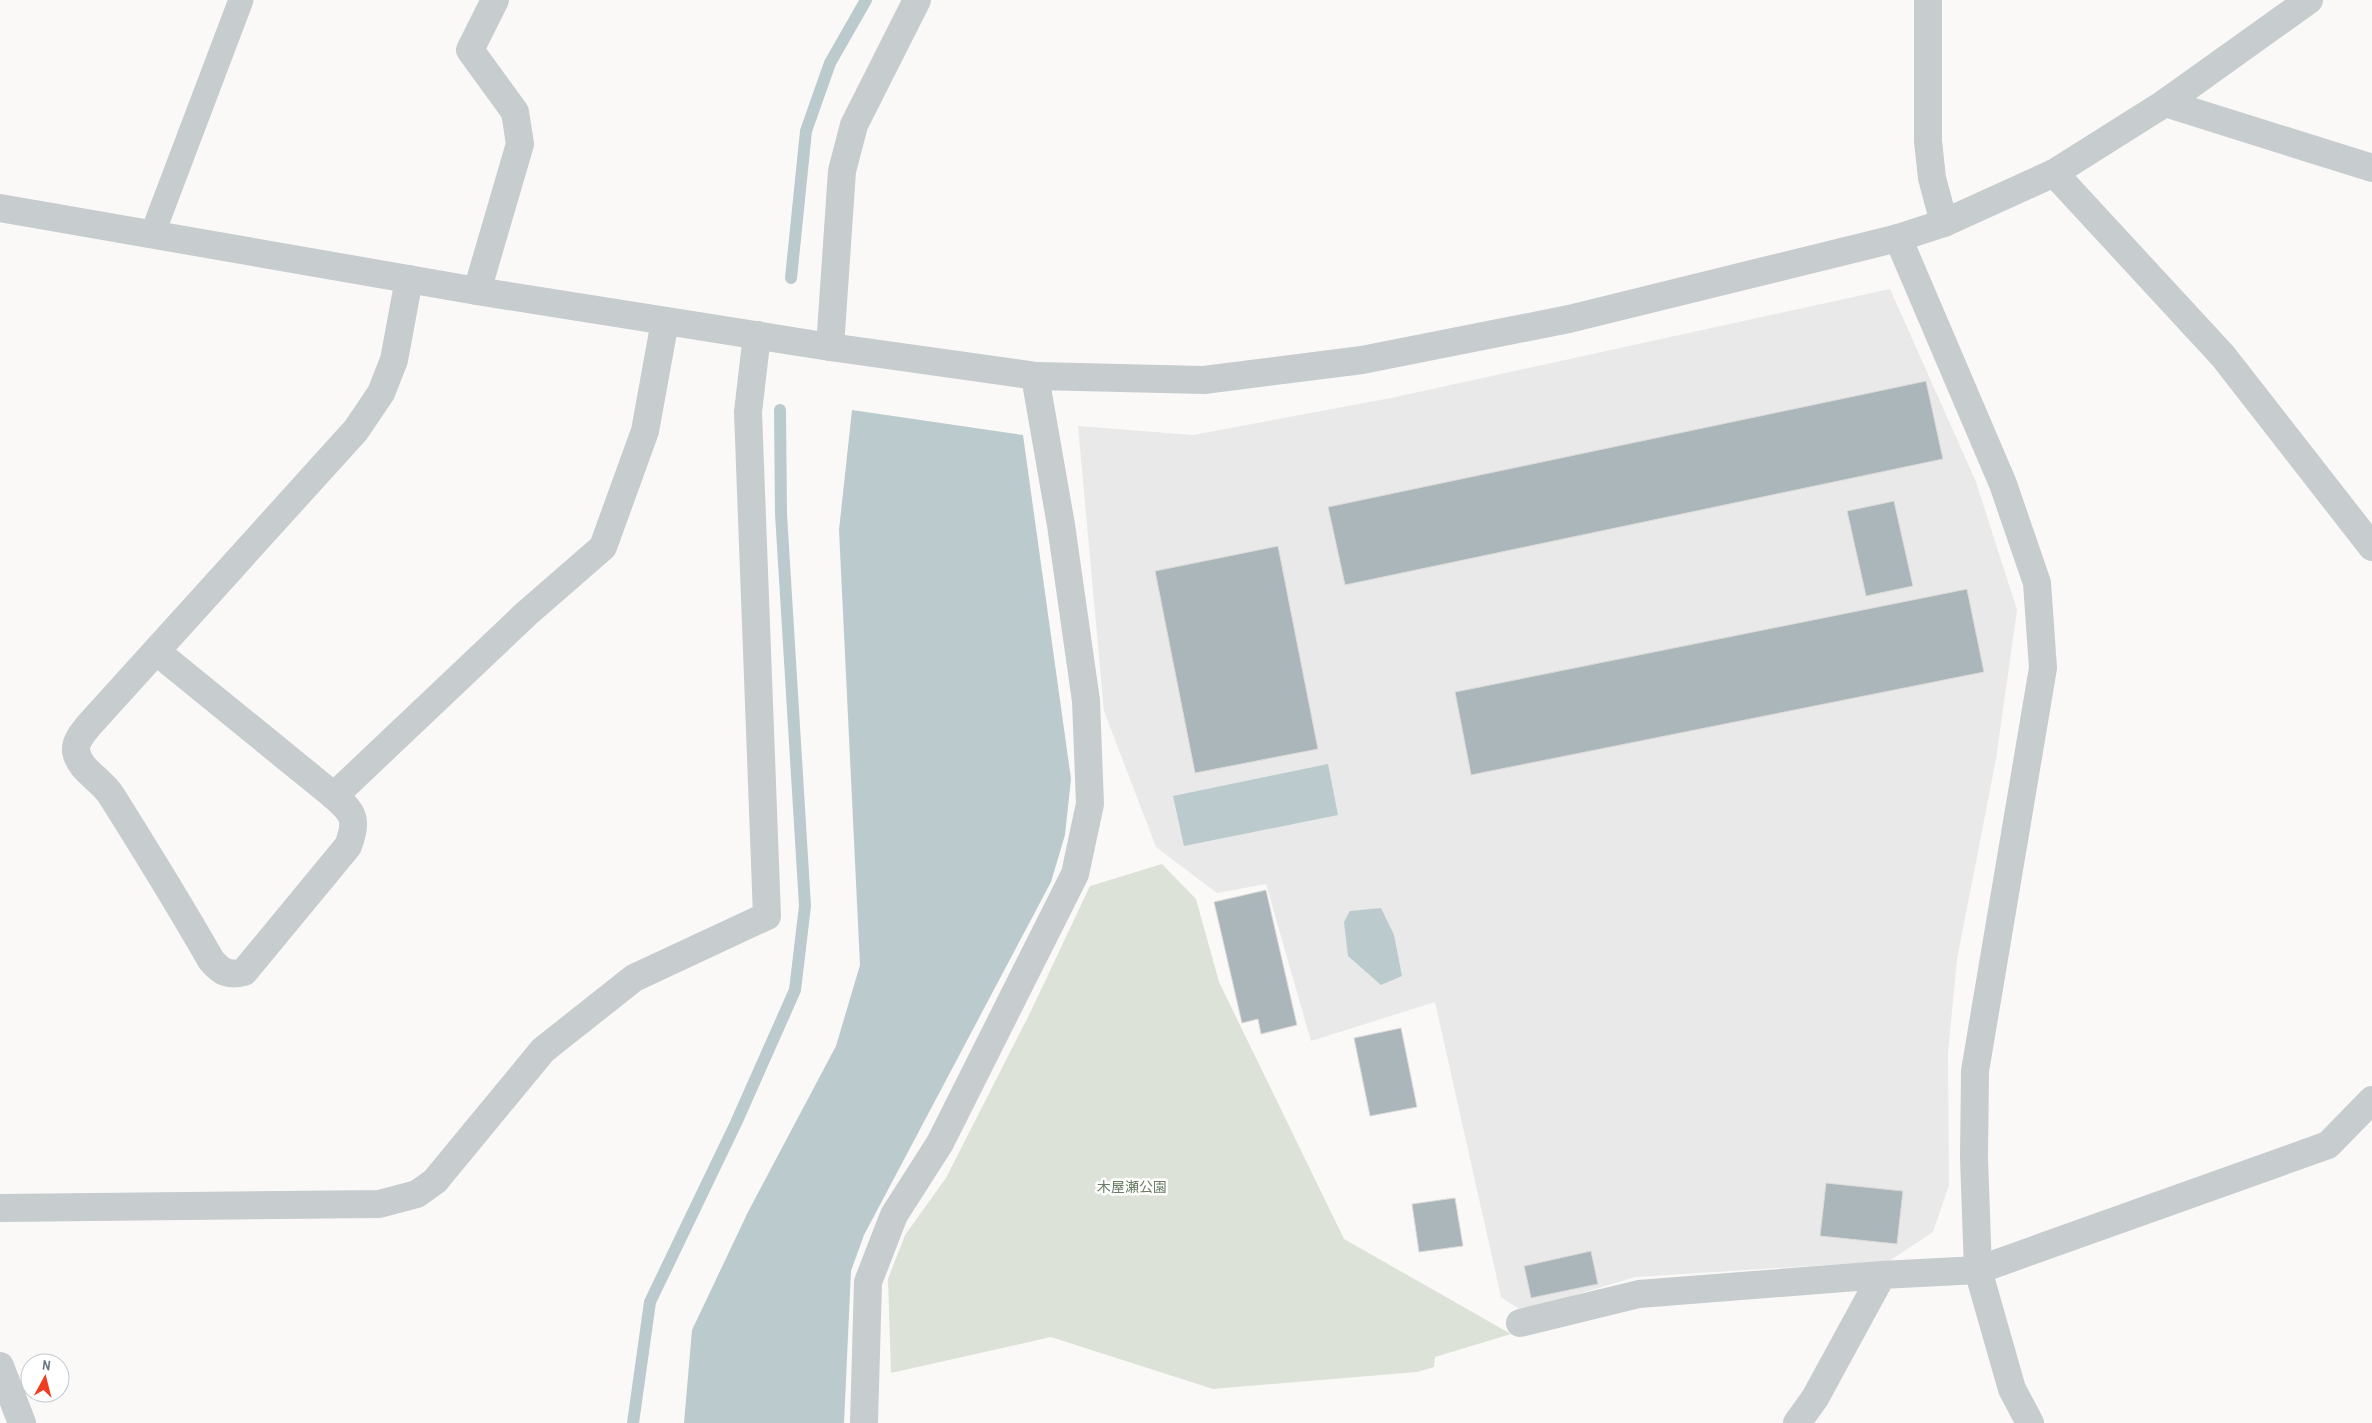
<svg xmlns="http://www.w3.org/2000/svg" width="2372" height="1423" viewBox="0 0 2372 1423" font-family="'Archivo Narrow','Noto Sans JP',sans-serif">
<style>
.built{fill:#e8e9e8}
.green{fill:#dce2d8}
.water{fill:#bbcbcd}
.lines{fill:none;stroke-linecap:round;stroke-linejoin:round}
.stream{stroke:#bbcbcd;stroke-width:12}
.building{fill:#abb6bb;stroke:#dcdbd9}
.service{stroke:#c7cccf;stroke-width:25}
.minor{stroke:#c7cccf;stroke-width:28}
.tertiary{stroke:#c7cccf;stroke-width:28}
.labels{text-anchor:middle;stroke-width:5;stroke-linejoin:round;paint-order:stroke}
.park-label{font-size:14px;fill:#697b62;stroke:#fff}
</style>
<rect width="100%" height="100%" fill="#faf9f7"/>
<path class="built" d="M1890 289 1976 482 2017 610 1996 759 1957 959 1948 1053 1949 1185 1933 1232 1889 1261 1635 1277 1522 1311 1501 1297 1435 1002 1311 1041 1266 884 1217 893 1156 847 1104 711 1078 426 1193 435 1391 398Z"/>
<path class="green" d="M1162 864 1196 899 1219 982 1344 1239 1511 1334 1435 1357 1434 1367 1417 1372 1213 1389 1051 1337 891 1373 888 1279 905 1235 946 1178 1031 1011 1090 886Z"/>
<g class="water">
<path d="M852 410 1023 435 1071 779 1065 835 1051 882 864 1235 851 1271 844 1423H684L692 1330 748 1212 836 1046 860 965 839 530Z"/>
<path d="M1328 764 1338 815 1184 846 1173 796Z"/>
<path d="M1381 908 1394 935 1402 976 1381 985 1348 956 1344 922 1350 911Z"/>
</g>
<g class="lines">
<g class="stream">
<path d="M791 278 806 131 830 63 866 0"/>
<path d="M633 1423 650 1302 736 1123 795 990 805 906 781 514 780 410"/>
</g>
</g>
<g class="building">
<path d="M1926 381 1943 459 1345 585 1328 507Z"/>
<path d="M1894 501 1913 586 1866 596 1847 511Z"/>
<path d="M1278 546 1318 749 1195 773 1155 571Z"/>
<path d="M1967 589 1984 672 1471 775 1455 692Z"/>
<path d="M1266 890 1297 1025 1261 1034 1258 1019 1242 1023 1214 902Z"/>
<path d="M1401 1028 1417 1107 1370 1116 1354 1038Z"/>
<path d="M1826 1183 1903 1191 1897 1244 1820 1236Z"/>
<path d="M1455 1198 1463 1246 1419 1252 1412 1204Z"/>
<path d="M1591 1251 1598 1284 1531 1298 1524 1266Z"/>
</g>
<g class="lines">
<path class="service" d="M152 235 241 0"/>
<g class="minor">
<path d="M1928 0V141L1932 178 1944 223"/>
<path d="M2165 103 2372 168"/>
<path d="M1898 238 2003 484 2037 583 2043 668 1975 1071 1974 1158 1978 1270 2012 1389 2030 1423"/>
<path d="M409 279 394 360 381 393 356 430 90 724C84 731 75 741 76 751 79 770 101 779 111 795 145 849 179 904 211 960 221 972 228 976 244 972L348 846C358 820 354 813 334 796L526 614 603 547 645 431 665 321"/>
<path d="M477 291 520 144 515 112 470 50 495 0"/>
<path d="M157 652 334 796"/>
<path d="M0 1208 379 1204 417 1194 435 1181 543 1050 634 978 767 916 748 412 757 335"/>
<path d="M1520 1323 1639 1294 1882 1275"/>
<path d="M0 1366 22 1423"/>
<path d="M864 1423 868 1282 894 1215 940 1143 1075 874 1090 804 1086 701 1061 525 1037 388V376"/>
<path d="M1797 1423 1815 1398 1882 1275 1978 1270 2328 1145 2372 1100"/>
</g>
<g class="tertiary">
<path d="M2054 173 2223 356 2372 547"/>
<path d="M0 208 477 291 830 347 1037 376 1204 380 1362 360 1569 319 1898 238 1944 223 2054 173 2165 103 2309 0"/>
<path d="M830 347 842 171 854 125 917 0"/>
</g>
</g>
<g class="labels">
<g class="park-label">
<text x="1132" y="1192">木屋瀬公園</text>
</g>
</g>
<g transform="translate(45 1378) rotate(7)"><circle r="24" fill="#ffffff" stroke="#c0c9ce"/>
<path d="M0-4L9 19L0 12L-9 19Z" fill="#f03c21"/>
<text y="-8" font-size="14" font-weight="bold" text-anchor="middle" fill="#627984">N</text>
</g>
</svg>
